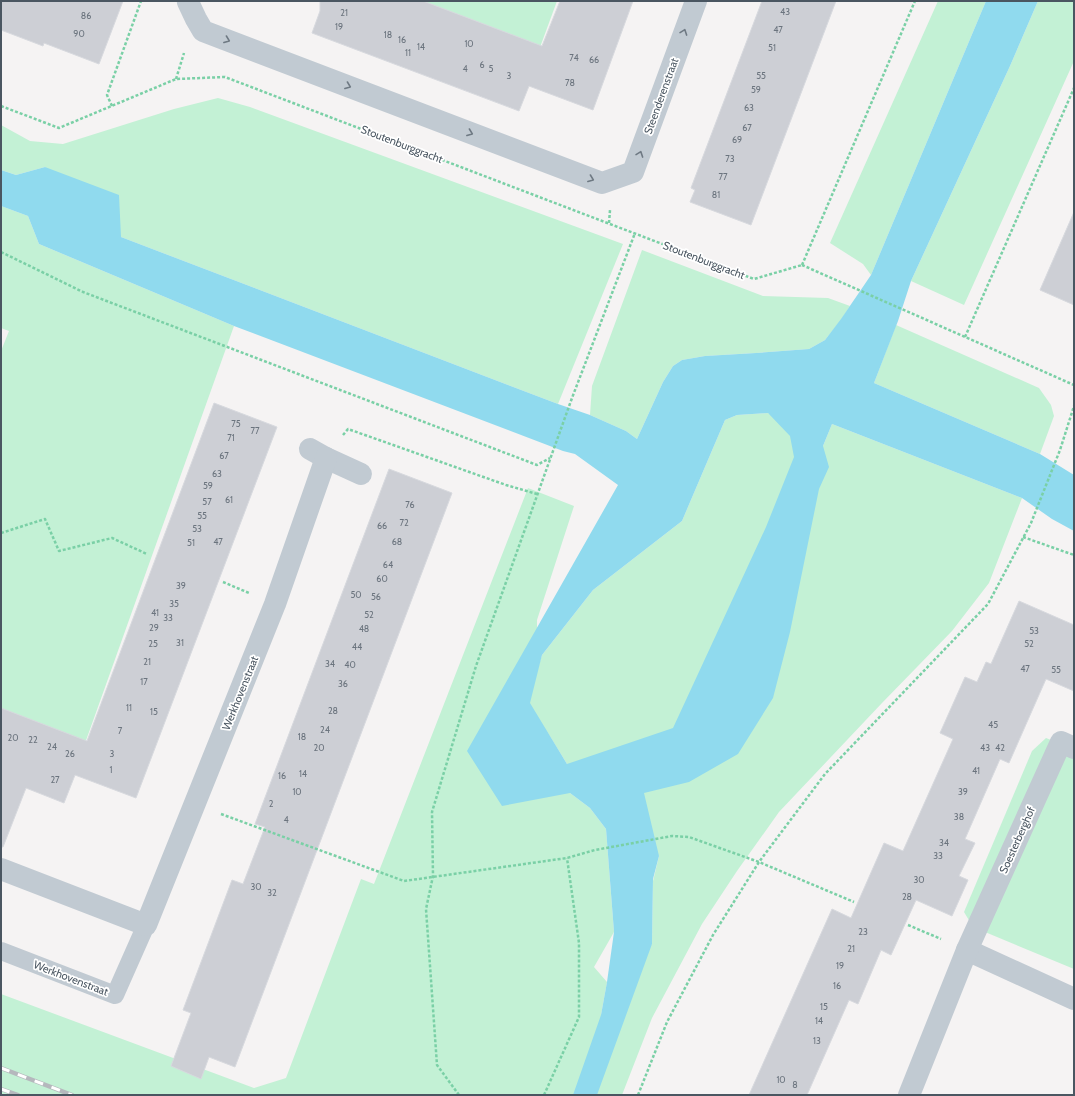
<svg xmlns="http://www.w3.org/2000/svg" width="1075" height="1096" viewBox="0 0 1075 1096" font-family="Cabin,sans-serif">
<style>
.green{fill:#c3f1d5;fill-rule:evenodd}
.water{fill:#90daee;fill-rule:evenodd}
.building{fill:#cdcfd5;stroke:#d7d9de}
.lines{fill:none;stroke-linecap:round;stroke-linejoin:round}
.path{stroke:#7ad0a6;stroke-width:2.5;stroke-dasharray:3 2;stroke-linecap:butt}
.lane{stroke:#c1cad2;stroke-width:18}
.street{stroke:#c1cad2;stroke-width:22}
.rail-casing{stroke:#b5b8bd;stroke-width:4.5}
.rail{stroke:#fff;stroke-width:3;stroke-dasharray:9;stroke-linecap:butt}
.oneway{stroke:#6e7983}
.labels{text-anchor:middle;stroke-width:3.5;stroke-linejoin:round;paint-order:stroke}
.number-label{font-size:9px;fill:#6b747e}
.street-label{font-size:11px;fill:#4a5661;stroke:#fff}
</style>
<rect width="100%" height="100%" fill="#f5f3f3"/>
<g class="green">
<path d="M408 1H557L539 50Z"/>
<path d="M938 1H986L871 275 863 264 830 243Z"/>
<path d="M1038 1H1074V61L964 305 911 281 1010 66Z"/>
<path d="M218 98 250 107 623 244 558 404 121 237 45 167 16 175 1 170V125L30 141 63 144 174 109Z"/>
<path d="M1 206 28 216 39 244 234 326 84 746 1 714V351L9 331 1 328Z"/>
<path d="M642 250 763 296 828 298 850 306 841 320 825 340 809 349 756 353 705 356 682 360 673 366 663 382 637 439 626 431 590 415 592 386Z"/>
<path d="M896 325 1039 388 1051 405 1054 416 1040 454 874 383Z"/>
<path d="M768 413 823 446 832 424 1022 498 989 583 952 631 882 703 779 812 737 871 702 924 652 1018 622 1095H1V994L254 1088 286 1078 361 879 374 884 528 488 574 506 537 620V661L538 668 542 655 593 590 682 521 725 420 737 415ZM548 733 567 764 659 856 653 881 652 944 601 1015 607 982 594 967 614 932 606 829 590 808 570 793Z"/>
<path d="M1046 738 1074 749V969L973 927 964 912 1032 751Z"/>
</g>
<path class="water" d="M986 1H1038L1010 66 911 281 898 321 874 383 1040 454 1074 475V531L1052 519 1022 498 832 424 823 446 829 467 819 489 790 632 773 698 738 754 689 782 644 793 659 856 653 879 652 944 597 1095H573L601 1015 607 982 614 932 606 829 590 808 570 793 502 806 467 751 618 485 575 454 563 451 234 326 39 244 28 216 1 206V170L16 175 45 167 119 195 121 237 558 404 590 415 626 431 637 439 663 382 673 366 682 360 705 356 756 353 809 349 825 340 841 319 871 275ZM768 413 790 436 794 457 766 527 673 728 567 764 530 703 542 655 593 590 682 521 725 420 737 415Z"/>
<g class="building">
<path d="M1 1H123L99 64 44 43 43 46 1 30Z"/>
<path d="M320 1H423L542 46 560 1H633L593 110 529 86 519 111 312 33 320 11Z"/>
<path d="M762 1H836L751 225 690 202 695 190 691 188Z"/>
<path d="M1074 212V305L1040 290Z"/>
<path d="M214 403 277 427 136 798 75 775 64 803 26 788 3 847H1V708L87 741Z"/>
<path d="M389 469 452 493 235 1067 209 1057 201 1079 171 1066 191 1013 183 1010 232 880 243 884 265 827 255 824Z"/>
<path d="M1019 601 1074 625V691L1046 679 1009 763 1000 759 965 839 975 843 959 876 968 880 952 916 916 900 891 955 881 950 858 1004 849 1000 807 1095H749L832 909 851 918 884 843 903 851 953 739 940 733 965 677 977 682 986 662 991 664Z"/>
</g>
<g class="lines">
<g class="path">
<path d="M176 79 184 53"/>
<path d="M1 106 59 128 176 79 225 77 754 279 802 265"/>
<path d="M112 106 107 95 141 1"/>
<path d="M609 223 610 210"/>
<path d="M1 252 83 292 537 465 550 458"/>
<path d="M802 265 1074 385"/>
<path d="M802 265 915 1"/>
<path d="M965 337 1074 88"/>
<path d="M343 435 348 429 506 485 537 494"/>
<path d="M1 533 45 519 59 551 112 538 147 554"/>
<path d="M1023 537 1074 555"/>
<path d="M223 582 249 593"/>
<path d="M221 814 404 881 567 858 595 850 672 836 689 837 759 862 854 902"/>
<path d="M908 925 941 939"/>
<path d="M459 1095 437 1065 426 909 433 876 432 812 476 666 572 398 635 233"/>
<path d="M544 1095 579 1017V943L567 858"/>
<path d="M638 1095 667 1022 713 935 759 862 825 774 988 604 1031 523 1060 450 1074 406"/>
</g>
<path class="lane" d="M1 951 115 995 146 925"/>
<g class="street">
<path d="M189 1 188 2 196 19 203 31 602 183 633 172 696 1"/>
<path d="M310 449 326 458 361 474"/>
<path d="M1 869 146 925 275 604 326 458"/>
<path d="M967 950 1074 999"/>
<path d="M909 1095 967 950 1061 742 1074 748"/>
</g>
<defs>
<g id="rail">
<path d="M1 1068 72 1095"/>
<path d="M1 1089 18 1095"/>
</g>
</defs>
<use href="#rail" class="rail-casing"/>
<use href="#rail" class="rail"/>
</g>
<defs><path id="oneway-chevron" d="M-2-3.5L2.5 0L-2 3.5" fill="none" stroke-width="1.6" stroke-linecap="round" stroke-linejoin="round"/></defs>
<g class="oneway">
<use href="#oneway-chevron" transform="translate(684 32) rotate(-70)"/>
<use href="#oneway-chevron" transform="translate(227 40) rotate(21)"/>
<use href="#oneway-chevron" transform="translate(348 86) rotate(21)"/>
<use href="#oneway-chevron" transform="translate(470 133) rotate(21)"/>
<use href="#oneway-chevron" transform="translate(640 154) rotate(-70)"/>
<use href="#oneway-chevron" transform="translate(591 179) rotate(21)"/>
</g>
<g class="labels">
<g class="number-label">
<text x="785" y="15">43</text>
<text x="344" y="16">21</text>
<text x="86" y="19">86</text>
<text x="339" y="30">19</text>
<text x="778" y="33">47</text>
<text x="79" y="37">90</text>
<text x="388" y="38">18</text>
<text x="402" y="43">16</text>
<text x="469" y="47">10</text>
<text x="421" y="50">14</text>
<text x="772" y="51">51</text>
<text x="408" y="56">11</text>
<text x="574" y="61">74</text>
<text x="594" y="63">66</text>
<text x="482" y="68">6</text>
<text x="465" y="72">4</text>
<text x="491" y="72">5</text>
<text x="509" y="79">3</text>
<text x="761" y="79">55</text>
<text x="570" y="86">78</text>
<text x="756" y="93">59</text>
<text x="749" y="111">63</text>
<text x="747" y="131">67</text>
<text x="737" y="143">69</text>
<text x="730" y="162">73</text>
<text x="723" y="180">77</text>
<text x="716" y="198">81</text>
<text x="236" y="427">75</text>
<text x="255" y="434">77</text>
<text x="231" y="441">71</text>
<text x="224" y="459">67</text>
<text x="217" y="477">63</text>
<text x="208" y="489">59</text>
<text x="229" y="503">61</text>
<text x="207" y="505">57</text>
<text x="410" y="508">76</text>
<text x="202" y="519">55</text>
<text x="404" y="526">72</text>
<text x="382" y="529">66</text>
<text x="197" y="532">53</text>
<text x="218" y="545">47</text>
<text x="397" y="545">68</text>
<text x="191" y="546">51</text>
<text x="388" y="568">64</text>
<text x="382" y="582">60</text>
<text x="181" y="589">39</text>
<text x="356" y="598">50</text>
<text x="376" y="600">56</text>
<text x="174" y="607">35</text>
<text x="155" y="616">41</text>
<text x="369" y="618">52</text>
<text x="168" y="621">33</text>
<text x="154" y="631">29</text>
<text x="364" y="632">48</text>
<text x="1034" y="634">53</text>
<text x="180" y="646">31</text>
<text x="153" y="647">25</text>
<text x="1029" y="647">52</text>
<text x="357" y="650">44</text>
<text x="147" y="665">21</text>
<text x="330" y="667">34</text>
<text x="350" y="668">40</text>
<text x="1025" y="672">47</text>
<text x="1056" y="673">55</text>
<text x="144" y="685">17</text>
<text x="343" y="687">36</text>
<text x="129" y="711">11</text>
<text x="333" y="714">28</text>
<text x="154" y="715">15</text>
<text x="993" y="728">45</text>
<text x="325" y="733">24</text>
<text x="120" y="734">7</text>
<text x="302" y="740">18</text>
<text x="13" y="741">20</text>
<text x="33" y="743">22</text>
<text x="52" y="750">24</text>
<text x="319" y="751">20</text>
<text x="985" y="751">43</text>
<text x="1000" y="751">42</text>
<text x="70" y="757">26</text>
<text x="112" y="757">3</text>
<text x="111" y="773">1</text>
<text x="976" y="774">41</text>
<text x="303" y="777">14</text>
<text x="282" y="779">16</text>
<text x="55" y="783">27</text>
<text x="297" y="795">10</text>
<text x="963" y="795">39</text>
<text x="271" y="807">2</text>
<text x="959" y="820">38</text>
<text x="286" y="823">4</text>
<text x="944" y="846">34</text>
<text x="938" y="859">33</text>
<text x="919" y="883">30</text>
<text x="256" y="890">30</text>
<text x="272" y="896">32</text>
<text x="907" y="900">28</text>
<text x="863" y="935">23</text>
<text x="851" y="952">21</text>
<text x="840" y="969">19</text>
<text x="837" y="989">16</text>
<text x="824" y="1010">15</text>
<text x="819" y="1024">14</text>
<text x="817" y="1044">13</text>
<text x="781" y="1083">10</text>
<text x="795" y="1088">8</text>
</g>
<g class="street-label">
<text transform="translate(661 96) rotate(-70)" y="4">Steenderenstraat</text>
<text transform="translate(402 144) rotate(21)" y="4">Stoutenburggracht</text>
<text transform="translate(704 260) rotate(21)" y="4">Stoutenburggracht</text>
<text transform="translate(240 693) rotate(-68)" y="4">Werkhovenstraat</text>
<text transform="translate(1017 840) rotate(-66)" y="4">Soesterberghof</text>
<text transform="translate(71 978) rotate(21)" y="4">Werkhovenstraat</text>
</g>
</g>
<rect width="1075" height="1096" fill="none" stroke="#4a5661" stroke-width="4"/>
</svg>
